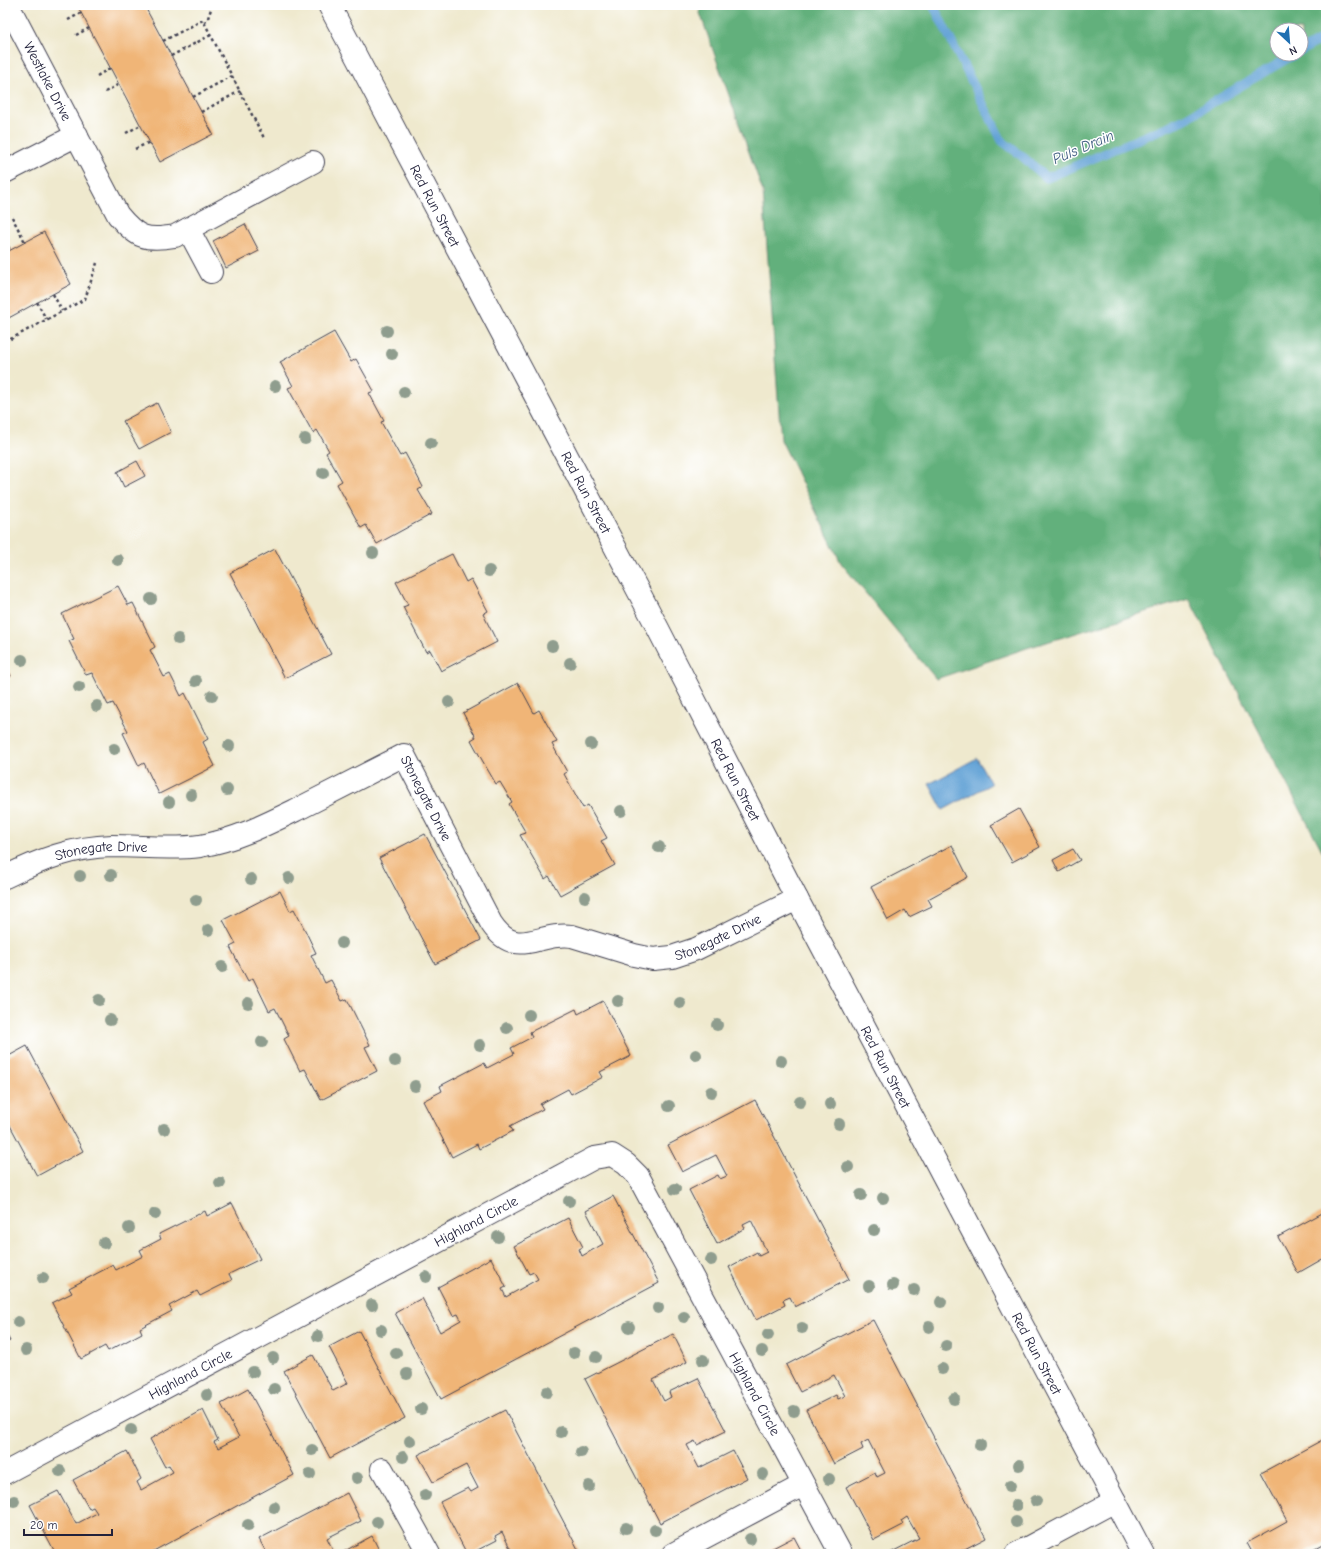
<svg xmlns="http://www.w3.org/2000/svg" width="1331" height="1559" viewBox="0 0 1331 1559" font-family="'Comic Neue',sans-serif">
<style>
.forest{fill:#62b07c;stroke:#42695c;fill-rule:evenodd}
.water{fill:#63a3d6;stroke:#426288}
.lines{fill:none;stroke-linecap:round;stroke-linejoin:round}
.stream{stroke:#63a3d6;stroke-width:9}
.building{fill:#f0b577}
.minor-casing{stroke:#414051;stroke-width:24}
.path{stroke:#414051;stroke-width:2.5;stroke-dasharray:3 3;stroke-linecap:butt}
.minor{stroke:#fff;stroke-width:22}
.tree{fill:#8f9d8e}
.labels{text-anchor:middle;stroke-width:3;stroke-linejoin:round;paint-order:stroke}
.street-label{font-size:14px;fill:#22223b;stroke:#fff}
.water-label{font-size:15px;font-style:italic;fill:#3f5c81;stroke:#fff}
</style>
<rect width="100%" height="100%" fill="#fff"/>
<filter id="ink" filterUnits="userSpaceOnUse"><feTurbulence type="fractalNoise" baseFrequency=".025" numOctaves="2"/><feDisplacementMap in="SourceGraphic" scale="8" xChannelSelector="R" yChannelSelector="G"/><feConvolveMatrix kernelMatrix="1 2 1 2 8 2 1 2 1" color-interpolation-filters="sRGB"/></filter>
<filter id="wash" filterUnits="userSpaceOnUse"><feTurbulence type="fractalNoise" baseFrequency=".012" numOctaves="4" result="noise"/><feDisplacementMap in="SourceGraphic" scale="16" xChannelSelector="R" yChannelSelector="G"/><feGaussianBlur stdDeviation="0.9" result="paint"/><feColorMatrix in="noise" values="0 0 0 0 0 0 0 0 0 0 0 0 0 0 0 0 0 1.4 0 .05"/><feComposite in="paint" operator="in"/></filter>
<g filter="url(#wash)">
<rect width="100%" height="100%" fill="#efe9ce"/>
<path class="forest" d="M700 5H1326V858L1189 599 1027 648 936 679 841 563 781 440 763 192 700 13ZM1277 30H1301V54H1277Z"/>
<path class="water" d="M977 758 991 784 943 810 929 784Z"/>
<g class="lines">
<g class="stream">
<path d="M933 5 1002 141 1023 157 1047 178 1183 120 1295 54"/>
<path d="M1301 51 1326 37"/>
</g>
</g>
<g id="blocks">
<g class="building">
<path d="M77 5H144L213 134 160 162Z"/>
<path d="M245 224 259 251 226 268 213 241Z"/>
<path d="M44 232 71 284 5 320V253Z"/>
<path d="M334 332 351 362 356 359 374 391 369 393 384 421 381 422 400 456 405 453 423 487 418 490 432 514 377 544 366 525 361 528 337 484 342 481 326 453 329 451 317 430 313 433 288 388 293 386 280 362Z"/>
<path d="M157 403 171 432 139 449 123 421Z"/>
<path d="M137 461 145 476 124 487 117 472Z"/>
<path d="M275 549 331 654 285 678 230 573Z"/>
<path d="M452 554 466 582 471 579 488 611 483 614 497 642 441 671 430 650 426 652 414 629 403 607 408 605 396 582Z"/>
<path d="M118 586 128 605 133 603 155 647 150 650 164 677 170 674 181 696 185 693 208 739 203 742 215 766 159 794 144 763 139 766 123 733 128 731 113 703 108 705 92 673 86 675 69 641 74 639 62 614Z"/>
<path d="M5 664 11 676 5 679Z"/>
<path d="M518 683 534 713 539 710 557 742 552 744 567 772 564 774 583 808 588 805 607 838 601 841 615 865 560 895 549 876 545 879 520 835 526 833 509 804 512 802 500 782 496 784 482 760 471 740 476 737 463 713Z"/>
<path d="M1019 809 1040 847 1012 862 991 825Z"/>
<path d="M425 834 481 940 435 964 379 858Z"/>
<path d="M952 845 968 877 928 899 932 906 909 917 905 910 888 920 871 887Z"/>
<path d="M1073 849 1080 860 1059 872 1053 860Z"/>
<path d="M280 891 290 911 294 909 305 930 316 953 311 955 325 983 331 980 342 1001 347 999 370 1045 365 1047 377 1071 321 1100 305 1069 300 1071 284 1039 289 1036 275 1008 269 1011 253 978 248 981 230 947 236 944 223 920Z"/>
<path d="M603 1001 631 1056 600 1072 603 1077 571 1094 568 1089 540 1104 543 1109 510 1126 513 1131 479 1149 477 1144 452 1157 423 1101 442 1091 440 1086 484 1063 487 1068 514 1054 511 1048 532 1037 530 1032 576 1009 578 1014Z"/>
<path d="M27 1046 83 1151 37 1176 5 1116V1058Z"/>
<path d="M755 1100 849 1279 795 1307 790 1297 783 1300 785 1305 756 1320 729 1267 757 1252 759 1256 767 1252 751 1220 743 1224 745 1228 717 1244 689 1190 718 1175 720 1179 727 1176 716 1155 682 1172 668 1145Z"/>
<path d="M613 1196 659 1283 441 1399 395 1313 422 1298 440 1332 461 1320 458 1314 453 1316 438 1287 491 1258 506 1287 502 1289 506 1297 538 1279 534 1272 529 1274 514 1246 568 1218 583 1247 579 1249 582 1256 603 1244 586 1211Z"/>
<path d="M232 1203 260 1259 229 1274 232 1280 200 1296 197 1291 169 1306 172 1311 140 1328 142 1333 108 1351 105 1346 81 1359 52 1303 72 1293 69 1288 113 1265 116 1270 143 1256 140 1250 161 1239 159 1234 205 1211 207 1216Z"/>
<path d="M1326 1211V1257L1298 1273 1278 1237Z"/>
<path d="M873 1320 986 1538 955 1554H888L919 1538 907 1517 901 1521 903 1525 874 1540 846 1487 875 1472 877 1477 885 1473 868 1440 861 1444 863 1449 834 1464 806 1410 836 1395 838 1399 845 1396 834 1375 800 1392 786 1365Z"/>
<path d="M359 1331 405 1418 330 1458 284 1371 313 1355 333 1391 348 1383 329 1347Z"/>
<path d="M5 1332 10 1341 5 1343Z"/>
<path d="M673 1334 687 1362 653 1380 664 1401 671 1397 669 1392 698 1378 726 1431 697 1445 695 1441 687 1445 699 1468 733 1451 747 1478 660 1523 585 1379Z"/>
<path d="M248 1389 294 1475 148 1554H56L30 1505 58 1491 76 1524 97 1513 93 1507 89 1509 73 1480 127 1451 141 1479 137 1482 141 1490 173 1472 169 1465 165 1467 150 1439 203 1410 218 1440 214 1442 218 1448 239 1437 221 1404Z"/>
<path d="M505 1410 580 1553 578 1554H513L502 1532 495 1536 497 1540 470 1554H467L440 1502 468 1488 471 1492 478 1488 466 1465 433 1482 418 1455Z"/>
<path d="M1326 1438V1542L1304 1554H1253L1247 1543 1287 1521 1261 1473Z"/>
<path d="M347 1493 361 1521 327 1538 335 1554H267L259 1539Z"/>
<path d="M372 1536 381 1554H344L343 1552Z"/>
<path d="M794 1537 803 1554H768L767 1551Z"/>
</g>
</g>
</g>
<g filter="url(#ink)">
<use href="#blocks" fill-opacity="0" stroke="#414051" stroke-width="1"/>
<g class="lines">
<defs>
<g id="minor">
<path id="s1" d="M8 5 118 215C137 238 146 241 175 236L313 162"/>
<path id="s2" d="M329 5 652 617 797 899 1143 1554"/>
<path d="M5 172 77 135"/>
<path d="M188 229 211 272"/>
<path id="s3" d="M5 877C40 860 72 847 112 846 141 846 171 850 200 846 237 840 271 822 304 806 337 789 370 772 404 755L491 923C516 961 539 931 572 936L634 955 653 959 672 957 696 949 797 899"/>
<path d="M382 1469 429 1554"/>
<path id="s4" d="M5 1473 594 1158 612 1155 626 1164 638 1176 841 1554"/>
<path d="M673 1554 803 1485"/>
<path d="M1016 1554 1115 1501"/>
</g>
</defs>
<use href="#minor" class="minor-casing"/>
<g class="path">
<path d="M68 20 81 13"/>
<path d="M204 22 207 21 211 9 209 5"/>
<path d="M76 35 89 28"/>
<path d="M163 41 203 20 264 138"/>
<path d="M171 56 211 35"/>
<path d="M97 76 110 68"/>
<path d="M105 92 119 84"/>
<path d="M193 97 232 76"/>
<path d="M201 112 240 91"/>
<path d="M126 133 141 125"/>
<path d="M135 149 150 142"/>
<path d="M12 217 25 242"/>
<path d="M5 241 10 250"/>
<path d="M53 294 62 311"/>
<path d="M37 302 46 319"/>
<path d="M5 342 85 299 97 263"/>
</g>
<use href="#minor" class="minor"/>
</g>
<g class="tree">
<circle cx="387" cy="331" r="6"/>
<circle cx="392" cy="354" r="6"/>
<circle cx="275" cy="386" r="6"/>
<circle cx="404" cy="392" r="6"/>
<circle cx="305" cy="439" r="6"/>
<circle cx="431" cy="443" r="6"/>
<circle cx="323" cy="473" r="6"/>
<circle cx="373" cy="553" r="6"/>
<circle cx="118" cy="560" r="6"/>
<circle cx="489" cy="571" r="6"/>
<circle cx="151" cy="599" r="6"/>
<circle cx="178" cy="639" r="6"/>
<circle cx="552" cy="646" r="6"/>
<circle cx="22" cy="660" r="6"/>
<circle cx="570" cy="663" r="6"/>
<circle cx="196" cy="681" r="6"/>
<circle cx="79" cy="687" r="6"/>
<circle cx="212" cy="696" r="6"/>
<circle cx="449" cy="702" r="6"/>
<circle cx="97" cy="706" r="6"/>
<circle cx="591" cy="744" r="6"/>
<circle cx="229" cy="746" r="6"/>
<circle cx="114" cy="749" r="6"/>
<circle cx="227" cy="790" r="6"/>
<circle cx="191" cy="795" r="6"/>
<circle cx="169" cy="802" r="6"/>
<circle cx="621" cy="811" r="6"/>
<circle cx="659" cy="847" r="6"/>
<circle cx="111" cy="875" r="6"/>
<circle cx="80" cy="876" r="6"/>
<circle cx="289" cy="878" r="6"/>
<circle cx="251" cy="879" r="6"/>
<circle cx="585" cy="897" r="6"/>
<circle cx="196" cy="900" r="6"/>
<circle cx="208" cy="930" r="6"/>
<circle cx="342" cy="943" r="6"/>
<circle cx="222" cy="967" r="6"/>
<circle cx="99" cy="1000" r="6"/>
<circle cx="618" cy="1001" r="6"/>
<circle cx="248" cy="1003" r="6"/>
<circle cx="680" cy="1003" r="6"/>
<circle cx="529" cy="1015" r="6"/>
<circle cx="110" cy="1020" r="6"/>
<circle cx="717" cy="1025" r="6"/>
<circle cx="507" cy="1028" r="6"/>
<circle cx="262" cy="1042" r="6"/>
<circle cx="480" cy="1045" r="6"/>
<circle cx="696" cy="1055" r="6"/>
<circle cx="395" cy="1061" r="6"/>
<circle cx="781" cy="1061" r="6"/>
<circle cx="415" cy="1086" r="6"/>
<circle cx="711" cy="1092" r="6"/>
<circle cx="800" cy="1102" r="6"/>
<circle cx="830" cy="1104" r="6"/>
<circle cx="669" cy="1106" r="6"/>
<circle cx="839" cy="1124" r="6"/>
<circle cx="164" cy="1129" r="6"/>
<circle cx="848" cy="1167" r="6"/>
<circle cx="220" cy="1183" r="6"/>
<circle cx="675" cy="1189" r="6"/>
<circle cx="861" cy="1195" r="6"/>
<circle cx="883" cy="1198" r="6"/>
<circle cx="569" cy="1201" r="6"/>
<circle cx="155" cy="1214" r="6"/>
<circle cx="129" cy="1228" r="6"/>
<circle cx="874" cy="1230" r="6"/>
<circle cx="498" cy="1237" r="6"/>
<circle cx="104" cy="1243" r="6"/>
<circle cx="711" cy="1260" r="6"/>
<circle cx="426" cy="1277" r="6"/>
<circle cx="43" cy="1278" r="6"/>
<circle cx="893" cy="1285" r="6"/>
<circle cx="869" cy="1286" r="6"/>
<circle cx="914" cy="1290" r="6"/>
<circle cx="941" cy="1302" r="6"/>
<circle cx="372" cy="1305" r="6"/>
<circle cx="658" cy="1308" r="6"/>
<circle cx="684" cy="1317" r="6"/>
<circle cx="18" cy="1322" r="6"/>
<circle cx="629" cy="1327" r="6"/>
<circle cx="929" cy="1327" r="6"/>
<circle cx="802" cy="1328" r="6"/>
<circle cx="381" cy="1330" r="6"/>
<circle cx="768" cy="1335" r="6"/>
<circle cx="318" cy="1336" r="6"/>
<circle cx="946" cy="1346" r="6"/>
<circle cx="26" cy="1350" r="6"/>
<circle cx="762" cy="1351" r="6"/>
<circle cx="396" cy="1353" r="6"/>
<circle cx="574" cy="1353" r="6"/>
<circle cx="596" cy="1357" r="6"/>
<circle cx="273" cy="1358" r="6"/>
<circle cx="703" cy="1360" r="6"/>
<circle cx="942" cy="1369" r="6"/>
<circle cx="253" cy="1372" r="6"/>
<circle cx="407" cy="1374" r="6"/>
<circle cx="274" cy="1389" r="6"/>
<circle cx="547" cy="1392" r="6"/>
<circle cx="207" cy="1395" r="6"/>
<circle cx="954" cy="1399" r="6"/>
<circle cx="421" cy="1409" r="6"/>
<circle cx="794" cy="1411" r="6"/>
<circle cx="131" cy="1430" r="6"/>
<circle cx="561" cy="1432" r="6"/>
<circle cx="410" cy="1441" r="6"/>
<circle cx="980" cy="1445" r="6"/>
<circle cx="312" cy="1450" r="6"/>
<circle cx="581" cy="1452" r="6"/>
<circle cx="403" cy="1457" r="6"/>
<circle cx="1019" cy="1465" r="6"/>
<circle cx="60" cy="1471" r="6"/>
<circle cx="310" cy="1474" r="6"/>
<circle cx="763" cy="1474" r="6"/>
<circle cx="357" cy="1478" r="6"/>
<circle cx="829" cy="1479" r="6"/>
<circle cx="589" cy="1486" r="6"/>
<circle cx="1010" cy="1486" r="6"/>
<circle cx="425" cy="1495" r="6"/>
<circle cx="14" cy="1501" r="6"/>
<circle cx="1036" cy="1501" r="6"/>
<circle cx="1016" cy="1505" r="6"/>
<circle cx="274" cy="1507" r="6"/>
<circle cx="377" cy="1522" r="6"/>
<circle cx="1016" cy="1522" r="6"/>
<circle cx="248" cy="1525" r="6"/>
<circle cx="626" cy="1528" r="6"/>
<circle cx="655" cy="1530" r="6"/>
<circle cx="750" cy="1539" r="6"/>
</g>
</g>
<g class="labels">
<g class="street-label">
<text dy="5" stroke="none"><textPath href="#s1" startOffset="86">Westlake Drive</textPath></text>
<text dy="5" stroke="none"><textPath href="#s2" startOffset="227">Red Run Street</textPath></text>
<text dy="5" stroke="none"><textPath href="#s2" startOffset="551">Red Run Street</textPath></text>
<text dy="5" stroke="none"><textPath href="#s2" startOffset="875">Red Run Street</textPath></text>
<text dy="5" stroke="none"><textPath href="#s3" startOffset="473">Stonegate Drive</textPath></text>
<text dy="5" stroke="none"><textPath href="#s3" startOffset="101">Stonegate Drive</textPath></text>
<text dy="5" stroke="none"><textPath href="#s3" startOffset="856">Stonegate Drive</textPath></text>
<text dy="5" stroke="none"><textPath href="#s2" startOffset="1199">Red Run Street</textPath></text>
<text dy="5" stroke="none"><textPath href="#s4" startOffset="534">Highland Circle</textPath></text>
<text dy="5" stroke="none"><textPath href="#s2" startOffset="1523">Red Run Street</textPath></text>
<text dy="5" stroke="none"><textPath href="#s4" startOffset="210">Highland Circle</textPath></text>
<text dy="5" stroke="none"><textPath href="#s4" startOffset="967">Highland Circle</textPath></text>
</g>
<g class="water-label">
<text transform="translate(1083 147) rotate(-23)" y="5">Puls Drain</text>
</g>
</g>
<rect width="1331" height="1559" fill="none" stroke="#fff" stroke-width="20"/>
<g transform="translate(1289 42) rotate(154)"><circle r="19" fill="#ffffff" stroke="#a7a7b1"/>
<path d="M0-3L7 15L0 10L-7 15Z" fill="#1f6fb2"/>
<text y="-6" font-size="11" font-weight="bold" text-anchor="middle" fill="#22223b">N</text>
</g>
<path d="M24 1529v6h88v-6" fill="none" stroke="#22223b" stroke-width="2"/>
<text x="30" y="1529" font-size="12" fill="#22223b" stroke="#ffffff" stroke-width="3" paint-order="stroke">20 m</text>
</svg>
